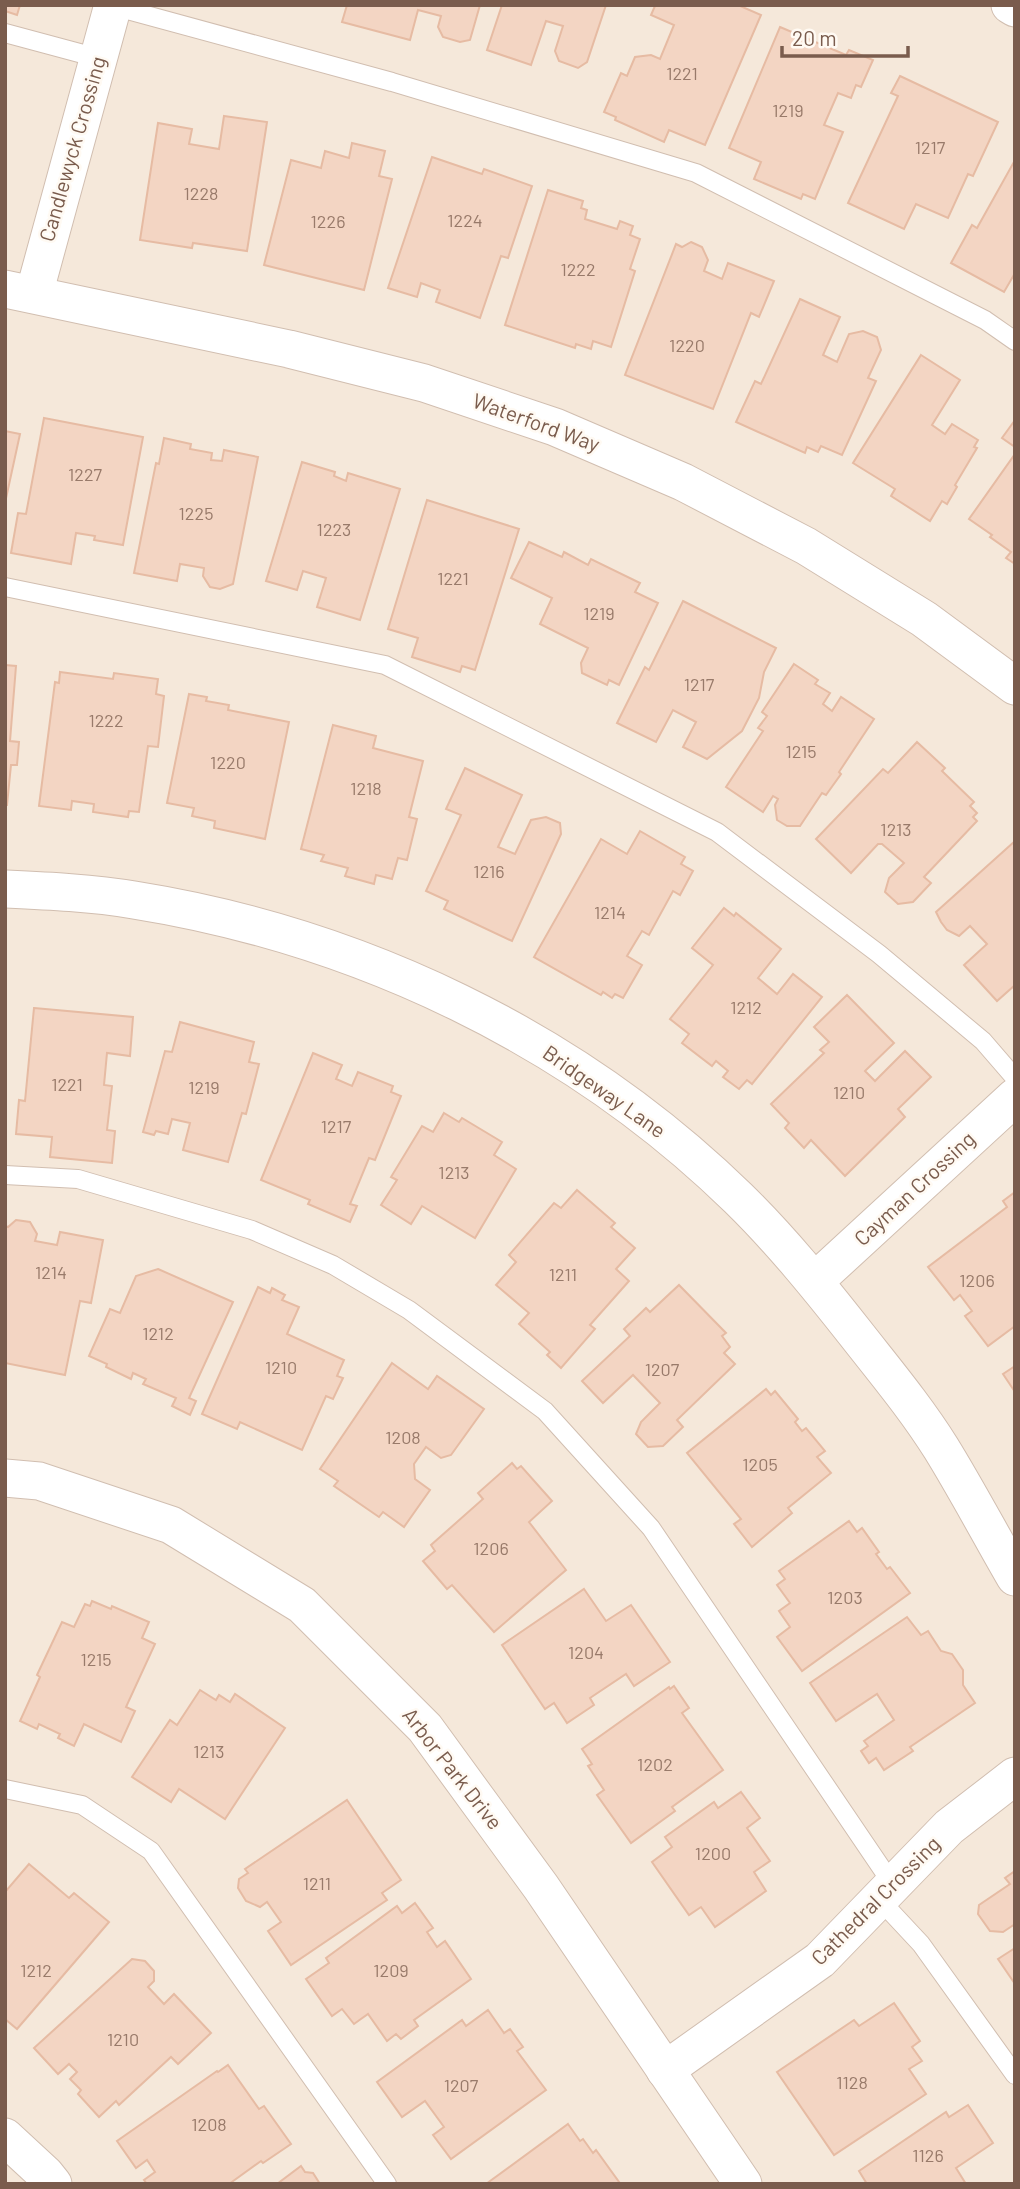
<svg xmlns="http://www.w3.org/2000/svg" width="1020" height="2189" viewBox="0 0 1020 2189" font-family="Barlow,sans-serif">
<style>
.residential{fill:#f5e8da}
.building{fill:#f3d5c3;stroke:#e6bba3;stroke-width:2}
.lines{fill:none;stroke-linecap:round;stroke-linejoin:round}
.lane-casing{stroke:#d1beb0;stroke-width:20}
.street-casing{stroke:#d1beb0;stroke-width:39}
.lane{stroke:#fff;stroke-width:18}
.street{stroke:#fff;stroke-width:37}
.labels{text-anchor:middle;stroke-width:5;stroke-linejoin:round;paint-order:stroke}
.number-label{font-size:18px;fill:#987a6a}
.street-label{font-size:21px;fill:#7a5c4d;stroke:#fffaf3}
</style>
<rect width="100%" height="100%" fill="#fdf6ec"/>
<rect class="residential" x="5" y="5" width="1010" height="2179"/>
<g class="building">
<path d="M5 5H20L17 15 5 11Z"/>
<path d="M347 5H480L470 40 460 42 443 37 438 27 441 16 418 10 410 40 342 22Z"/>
<path d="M502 5H606L587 62 578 68 559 61 555 51 563 26 546 21 531 65 487 50Z"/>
<path d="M653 5H738L761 15 705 145 669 130 664 142 615 120 616 117 604 112 621 73 627 76 635 57 651 55 660 59 674 25 651 15 655 6Z"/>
<path d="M780 27 846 55 849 50 873 60 861 87 856 85 851 98 838 93 824 125 843 132 815 199 803 194 801 199 754 179 761 162 729 148Z"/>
<path d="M900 76 998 122 973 176 968 174 948 218 916 204 904 229 848 203 898 96 891 93Z"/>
<path d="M224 116 267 122 247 251 193 243 192 248 140 240 158 123 192 129 189 144 219 149Z"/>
<path d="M352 143 385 151 379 176 392 179 364 290 264 265 291 160 321 168 325 151 349 158Z"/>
<path d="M432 157 482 174 484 169 532 186 508 258 501 256 480 318 436 302 440 290 421 283 417 297 388 288Z"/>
<path d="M1015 160V273L1004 292 951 263 972 225 977 228Z"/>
<path d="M548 190 583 201 581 208 587 210 585 219 617 229 620 221 633 226 630 235 640 239 630 269 635 271 611 347 593 341 591 349 576 344 575 348 505 325Z"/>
<path d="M691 242 702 247 708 260 704 271 722 279 728 263 774 281 759 317 751 313 713 409 625 375 676 244 682 247Z"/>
<path d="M800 299 840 317 823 355 837 362 849 334 863 331 877 337 881 350 868 378 876 381 842 455 821 446 818 452 807 447 805 453 736 422 755 381 761 384Z"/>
<path d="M921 355 960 380 932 425 945 434 952 424 978 440 974 447 977 448 955 485 957 487 947 504 942 501 930 521 891 496 895 489 853 463Z"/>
<path d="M44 418 143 437 123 545 94 540 95 536 76 533 71 564 11 553 18 513 26 514Z"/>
<path d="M1015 420V447L1002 438Z"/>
<path d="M5 431 20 434 5 503Z"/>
<path d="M164 438 191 444 190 449 212 453 211 460 222 461 224 450 258 457 233 584 220 589 210 587 203 576 204 568 180 564 177 581 134 573 156 463 159 464Z"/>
<path d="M1015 454V564L1006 558 1011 552 990 537 992 535 969 519Z"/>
<path d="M302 462 335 472 334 476 346 481 348 473 400 489 360 620 317 607 326 578 303 571 297 590 266 581Z"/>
<path d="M427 500 519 529 475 670 462 666 460 672 412 657 418 638 388 629Z"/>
<path d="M529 542 562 557 564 552 588 565 591 559 640 583 635 592 658 603 619 685 609 680 607 685 582 673 581 663 588 648 540 624 552 598 511 578Z"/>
<path d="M683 601 776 648 764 672 759 698 742 731 707 759 683 747 696 722 673 710 656 742 617 723 645 667 649 670Z"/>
<path d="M794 664 818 680 815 684 830 693 823 704 832 711 841 697 874 719 839 772 841 774 826 795 822 793 800 826H787L777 820 775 805 778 799 773 796 763 812 726 787 763 731 758 728 767 716 762 712Z"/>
<path d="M5 665 16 666 10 741 19 742 17 765H11L7 805H5Z"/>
<path d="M60 672 113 679 114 673 158 679 156 694 164 696 158 747 148 746 139 812 129 811 128 817 93 812 94 804 72 801 71 810 39 806 55 682 59 683Z"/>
<path d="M189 694 207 697 206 701 229 705 228 710 289 722 265 839 214 828 215 821 192 816 194 808 167 803Z"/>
<path d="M333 725 376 736 373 748 423 761 409 817 417 819 407 860 398 858 392 879 376 875 374 884 345 876 348 868 321 861 324 855 301 849Z"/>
<path d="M917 742 945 768 942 771 974 802 970 806 977 813 973 817 977 821 924 877 931 883 913 902 898 904 885 892 889 878 904 863 882 844H878L851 873 816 839 883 769 888 773Z"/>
<path d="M465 768 522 795 498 847 515 854 531 820 546 817 560 823 561 834 512 941 444 909 448 901 426 891 461 815 446 809Z"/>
<path d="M640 831 685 857 681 864 693 871 680 895 673 891 649 935 642 931 627 956 642 965 623 998 615 994 612 998 603 992 601 995 534 957 601 839 627 854Z"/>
<path d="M1015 841V985L997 1001 964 965 987 944 970 926 959 936 947 930 941 922 936 912Z"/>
<path d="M724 908 734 916 736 913 781 949 758 978 777 994 793 974 822 997 752 1084 747 1080 739 1089 723 1077 728 1071 716 1061 712 1066 682 1043 689 1034 670 1019 713 965 692 948Z"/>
<path d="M847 995 894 1043 865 1071 875 1081 905 1051 931 1077 898 1109 905 1117 845 1176 811 1140 804 1148 785 1128 789 1123 771 1104 824 1053 820 1050 829 1042 814 1027Z"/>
<path d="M34 1008 133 1017 130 1056 107 1053 104 1085 112 1086 107 1130 115 1131 112 1163 50 1157 52 1137 16 1134 19 1100 25 1101Z"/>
<path d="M180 1022 254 1042 249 1062 259 1064 246 1114 242 1113 228 1162 183 1150 190 1123 172 1119 168 1134 156 1131 154 1135 143 1132 165 1051 172 1052Z"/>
<path d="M313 1053 342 1065 336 1079 352 1086 358 1072 393 1086 391 1092 401 1096 375 1160 369 1158 350 1204 357 1206 350 1222 308 1204 310 1200 261 1180Z"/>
<path d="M444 1113 459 1122 462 1118 502 1142 494 1155 516 1169 475 1238 422 1206 411 1224 381 1205 397 1180 391 1177 422 1126 433 1132Z"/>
<path d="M577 1190 615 1223 611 1227 635 1248 616 1269 629 1281 590 1325 595 1329 561 1368 547 1355 550 1352 519 1324 529 1313 496 1285 516 1262 509 1255 554 1203 561 1208Z"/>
<path d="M1015 1192V1326L988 1346 965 1316 972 1311 960 1295 954 1300 928 1267 1007 1207 1003 1201Z"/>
<path d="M16 1220 30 1222 37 1234 35 1241 57 1245 60 1232 103 1240 91 1303 80 1301 65 1375 5 1363V1226L8 1227Z"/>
<path d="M158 1269 233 1302 189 1398 196 1401 190 1415 172 1406 176 1398 143 1384 146 1379 133 1373 131 1379 106 1367 107 1364 89 1356 110 1309 120 1313 136 1276Z"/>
<path d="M679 1285 726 1333 722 1336 730 1347 724 1353 735 1364 677 1420 683 1427 663 1446 648 1447 636 1434 641 1422 660 1403 633 1375 603 1403 582 1381 630 1336 624 1329 646 1308 650 1312Z"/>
<path d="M258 1287 270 1293 272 1288 285 1295 282 1300 299 1307 287 1334 344 1360 337 1376 343 1378 333 1399 326 1396 302 1450 240 1422 237 1429 202 1414Z"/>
<path d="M392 1363 428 1389 437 1376 484 1409 451 1455 441 1458 426 1447 414 1464 415 1479 430 1490 404 1527 383 1512 379 1517 334 1486 338 1481 320 1469Z"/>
<path d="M1015 1366V1392L1003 1374Z"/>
<path d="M766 1389 771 1395 775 1391 798 1419 795 1422 802 1431 806 1428 825 1451 817 1457 831 1473 788 1508 792 1513 752 1547 734 1524 741 1519 687 1453Z"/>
<path d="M512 1463 517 1469 521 1466 552 1501 529 1522 566 1570 494 1632 452 1585 447 1589 423 1561 435 1551 431 1545 483 1499 478 1493Z"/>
<path d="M849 1521 857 1532 862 1528 879 1552 876 1554 887 1569 890 1567 910 1593 802 1671 777 1637 790 1627 779 1611 790 1603 777 1585 785 1579 779 1571Z"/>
<path d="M584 1589 606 1621 631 1605 670 1662 634 1686 626 1674 590 1698 594 1705 567 1723 554 1703 545 1709 502 1645Z"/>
<path d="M92 1601 111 1609 112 1606 149 1622 142 1638 155 1644 126 1707 135 1711 121 1742 84 1724 74 1746 58 1738 60 1734 39 1724 37 1729 20 1721 40 1677 37 1675 62 1622 74 1627 85 1604 90 1606Z"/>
<path d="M907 1617 921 1635 928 1631 941 1651 952 1654 963 1670V1685L975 1703 910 1747 913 1751 884 1770 876 1758 869 1763 861 1751 868 1746 864 1741 894 1720 877 1694 836 1721 810 1683Z"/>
<path d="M674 1686 689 1708 682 1713 723 1770 672 1807 675 1811 631 1843 597 1795 604 1790 588 1766 592 1764 582 1749 669 1687 670 1689Z"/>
<path d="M200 1690 216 1700 219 1695 230 1702 235 1694 285 1728 225 1819 179 1789 171 1802 132 1777 170 1720 177 1725Z"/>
<path d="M741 1792 760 1818 747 1828 770 1861 754 1872 766 1891 715 1927 701 1907 689 1915 652 1862 672 1847 665 1837 714 1802 718 1808Z"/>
<path d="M347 1800 401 1880 382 1893 387 1900 291 1965 268 1931 281 1922 267 1902 260 1907 246 1901 238 1888 239 1879 248 1873 245 1869Z"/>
<path d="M29 1864 69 1898 74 1893 109 1922 17 2029 5 2019V1892Z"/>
<path d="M1015 1871V1924L1003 1932 990 1931 978 1914 979 1905 1010 1884 1005 1878Z"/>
<path d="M415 1903 433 1928 427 1932 437 1947 445 1941 471 1979 414 2020 418 2026 401 2039 396 2034 387 2041 368 2014 354 2024 342 2009 332 2016 306 1979 329 1963 326 1958 397 1906 402 1913Z"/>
<path d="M1015 1948V1984L998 1959Z"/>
<path d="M132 1959 145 1961 154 1971V1981L148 1987 164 2004 174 1994 211 2033 178 2064 171 2057 119 2105 116 2101 99 2117 78 2094 81 2090 70 2079 77 2072 69 2064 58 2074 34 2048Z"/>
<path d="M894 2003 920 2041 912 2047 922 2061 909 2069 926 2094 834 2155 777 2072 854 2020 859 2026Z"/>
<path d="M488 2010 504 2033 510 2029 523 2047 517 2051 546 2090 451 2159 433 2135 444 2127 425 2101 402 2117 377 2082 462 2020 466 2026Z"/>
<path d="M228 2065 259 2109 264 2106 291 2144 263 2163 261 2161 229 2184H147L144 2180 155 2172 147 2160 136 2168 117 2141 217 2071 218 2072Z"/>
<path d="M968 2105 993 2143 956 2168 966 2184H867L859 2171 946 2112 949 2117Z"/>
<path d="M568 2124 580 2141 583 2139 593 2153 596 2150 619 2182 617 2184H486Z"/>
<path d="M301 2166 305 2172 313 2173 320 2184H277Z"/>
</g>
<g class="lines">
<defs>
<g id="lane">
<path d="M113 6 392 82 696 173 985 320 1015 341"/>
<path d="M5 33 98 58"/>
<path d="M5 587 385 665 717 832 879 954 983 1041 1015 1078"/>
<path d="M5 1175 78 1179 252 1230 333 1265 409 1310 545 1411 651 1528 893 1885"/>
<path d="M5 1789 82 1805 151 1851 387 2184"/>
<path d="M879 1899 921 1944 1015 2075"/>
</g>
<g id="street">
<path d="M1010 5 1015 8"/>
<path d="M5 289 289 349 424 383 555 427 683 482 806 546 924 619 1015 686"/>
<path d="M34 294 113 5"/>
<path d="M5 889C48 891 92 893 134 900 359 936 574 1038 738 1198 781 1240 819 1287 856 1334 885 1371 916 1408 941 1448 967 1490 990 1534 1015 1577"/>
<path d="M815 1281 1015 1097"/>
<path d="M5 1478 39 1481 171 1525 302 1605 425 1728 541 1887 743 2184"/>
<path d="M665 2070 820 1960 949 1827 1015 1776"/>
<path d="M5 2137 45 2174 53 2184"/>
</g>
</defs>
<use href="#lane" class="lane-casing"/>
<use href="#street" class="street-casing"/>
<use href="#lane" class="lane"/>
<use href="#street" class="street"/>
</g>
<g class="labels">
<g class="number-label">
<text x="682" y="80">1221</text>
<text x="788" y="117">1219</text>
<text x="930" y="154">1217</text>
<text x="201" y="200">1228</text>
<text x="465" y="227">1224</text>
<text x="328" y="228">1226</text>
<text x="578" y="276">1222</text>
<text x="687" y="352">1220</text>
<text x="85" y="481">1227</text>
<text x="196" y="520">1225</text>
<text x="334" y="536">1223</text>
<text x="453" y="585">1221</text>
<text x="599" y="620">1219</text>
<text x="699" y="691">1217</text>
<text x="106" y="727">1222</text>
<text x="801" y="758">1215</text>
<text x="228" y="769">1220</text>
<text x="366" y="795">1218</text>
<text x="896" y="836">1213</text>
<text x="489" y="878">1216</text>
<text x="610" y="919">1214</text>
<text x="746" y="1014">1212</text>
<text x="67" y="1091">1221</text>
<text x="204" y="1094">1219</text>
<text x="849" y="1099">1210</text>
<text x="336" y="1133">1217</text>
<text x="454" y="1179">1213</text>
<text x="51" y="1279">1214</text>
<text x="563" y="1281">1211</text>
<text x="977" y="1287">1206</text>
<text x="158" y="1340">1212</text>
<text x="281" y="1374">1210</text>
<text x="662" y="1376">1207</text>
<text x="403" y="1444">1208</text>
<text x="760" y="1471">1205</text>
<text x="491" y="1555">1206</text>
<text x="845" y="1604">1203</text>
<text x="586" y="1659">1204</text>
<text x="96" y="1666">1215</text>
<text x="209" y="1758">1213</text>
<text x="655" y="1771">1202</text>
<text x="713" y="1860">1200</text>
<text x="317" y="1890">1211</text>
<text x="36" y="1977">1212</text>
<text x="391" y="1977">1209</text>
<text x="123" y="2046">1210</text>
<text x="852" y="2089">1128</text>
<text x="461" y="2092">1207</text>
<text x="209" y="2131">1208</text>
<text x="928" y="2162">1126</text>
</g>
<g class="street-label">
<text transform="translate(73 149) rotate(-74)" y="7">Candlewyck Crossing</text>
<text transform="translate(536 423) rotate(20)" y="7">Waterford Way</text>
<text transform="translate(604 1092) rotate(35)" y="7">Bridgeway Lane</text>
<text transform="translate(915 1189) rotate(-43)" y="7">Cayman Crossing</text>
<text transform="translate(452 1769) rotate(52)" y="7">Arbor Park Drive</text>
<text transform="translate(876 1901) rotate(-45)" y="7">Cathedral Crossing</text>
</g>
</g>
<rect width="1020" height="2189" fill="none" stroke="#7a5c4d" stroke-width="14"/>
<path d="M782 46v10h126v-10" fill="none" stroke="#7a5c4d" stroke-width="3.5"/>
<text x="792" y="46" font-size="21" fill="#7a5c4d" stroke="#fffaf3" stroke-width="5" paint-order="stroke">20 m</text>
</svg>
